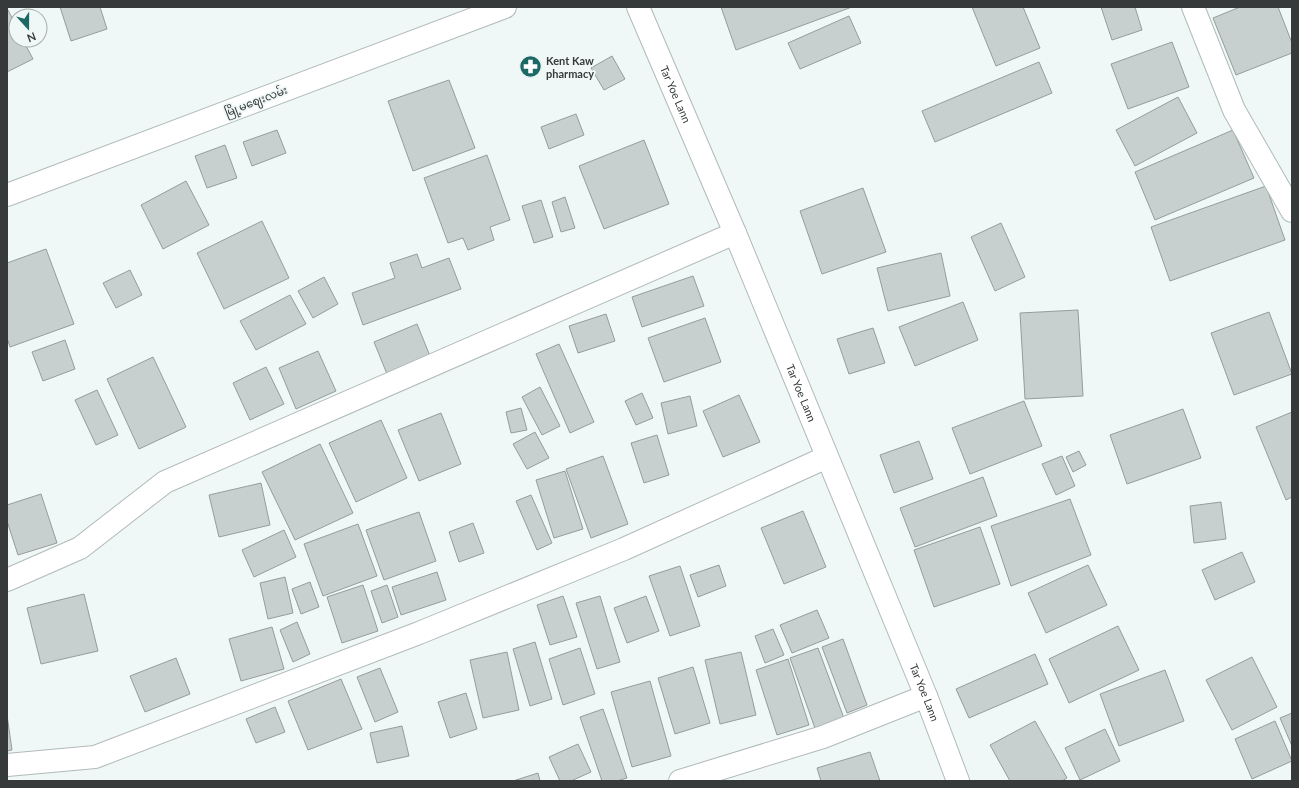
<svg xmlns="http://www.w3.org/2000/svg" width="1299" height="788" viewBox="0 0 1299 788" font-family="Lato,'Noto Sans Myanmar',sans-serif">
<style>
.building{fill:#c7d0cf;stroke:#949d9c}
.lines{fill:none;stroke-linecap:round;stroke-linejoin:round}
.minor-casing{stroke:#b1bab9;stroke-width:24}
.secondary-casing{stroke:#b1bab9;stroke-width:24}
.minor{stroke:#fff;stroke-width:22}
.secondary{stroke:#fff;stroke-width:22}
.labels{text-anchor:middle;stroke-width:3.5;stroke-linejoin:round;paint-order:stroke}
.poi-label{font-size:11px;font-weight:bold;fill:#373a3a;stroke:#eff8f7;text-anchor:start}
.street-label{font-size:11px;fill:#373a3a;stroke:#eff8f7}
</style>
<rect width="100%" height="100%" fill="#eff8f7"/>
<g class="building">
<path d="M60 7H100L107 29 71 41Z"/>
<path d="M721 7H852L736 50Z"/>
<path d="M972 7H1023L1040 48 996 66Z"/>
<path d="M1101 7H1135L1142 30 1112 40Z"/>
<path d="M1240 7H1278L1292 43V53L1236 75 1213 18Z"/>
<path d="M7 8 16 26V40H23L33 59 7 72Z"/>
<path d="M849 16 861 43 800 69 788 43Z"/>
<path d="M1172 42 1189 87 1128 109 1111 64Z"/>
<path d="M612 56 625 79 604 90 591 68Z"/>
<path d="M1039 62 1052 93 935 142 922 111Z"/>
<path d="M449 80 475 148 413 171 388 101Z"/>
<path d="M1178 97 1197 133 1135 166 1116 130Z"/>
<path d="M576 114 584 135 549 149 541 127Z"/>
<path d="M277 130 286 153 252 166 243 142Z"/>
<path d="M1233 130 1254 178 1155 220 1135 172Z"/>
<path d="M644 140 669 204 604 229 579 166Z"/>
<path d="M225 145 237 178 207 188 195 156Z"/>
<path d="M487 155 510 220 490 227 494 240 468 250 463 238 448 243 424 178Z"/>
<path d="M186 181 209 225 163 249 141 205Z"/>
<path d="M1266 186 1285 240 1170 281 1151 227Z"/>
<path d="M863 188 886 252 822 274 800 211Z"/>
<path d="M565 197 575 228 561 232 552 202Z"/>
<path d="M541 200 553 237 534 243 522 206Z"/>
<path d="M262 221 289 278 224 309 197 253Z"/>
<path d="M1001 223 1025 277 995 291 971 237Z"/>
<path d="M46 249 74 324 10 347 7 338V263Z"/>
<path d="M941 253 950 296 888 311 877 268Z"/>
<path d="M417 254 422 268 449 258 461 289 363 325 352 293 395 278 390 263Z"/>
<path d="M130 270 142 295 116 308 103 283Z"/>
<path d="M693 276 704 306 642 327 632 297Z"/>
<path d="M324 277 338 304 313 318 298 291Z"/>
<path d="M290 295 306 324 256 350 240 321Z"/>
<path d="M963 302 978 340 915 366 899 327Z"/>
<path d="M1078 310 1083 396 1025 399 1020 313Z"/>
<path d="M1269 312 1292 374 1234 395 1211 333Z"/>
<path d="M606 314 615 341 578 353 569 326Z"/>
<path d="M705 318 721 362 664 382 648 338Z"/>
<path d="M417 324 430 356 387 374 374 342Z"/>
<path d="M873 328 885 363 849 374 837 339Z"/>
<path d="M65 340 75 369 43 381 32 352Z"/>
<path d="M559 344 594 422 570 433 536 354Z"/>
<path d="M318 351 336 391 296 409 279 368Z"/>
<path d="M153 357 186 427 139 449 107 379Z"/>
<path d="M266 367 284 404 250 420 233 383Z"/>
<path d="M540 387 560 426 542 435 522 397Z"/>
<path d="M97 390 118 435 96 445 75 400Z"/>
<path d="M642 393 653 418 636 425 625 401Z"/>
<path d="M739 395 760 442 723 457 703 411Z"/>
<path d="M690 396 697 426 668 434 661 403Z"/>
<path d="M1024 401 1042 446 970 474 952 428Z"/>
<path d="M521 408 527 430 511 433 506 412Z"/>
<path d="M1183 409 1201 458 1127 484 1110 435Z"/>
<path d="M1292 412V497L1286 500 1256 427Z"/>
<path d="M441 413 461 464 419 481 398 430Z"/>
<path d="M381 420 407 478 356 502 329 443Z"/>
<path d="M535 432 549 458 527 469 513 444Z"/>
<path d="M657 435 669 475 644 483 631 443Z"/>
<path d="M919 441 933 479 894 493 880 455Z"/>
<path d="M320 444 353 513 295 540 262 472Z"/>
<path d="M1079 451 1086 465 1073 472 1066 457Z"/>
<path d="M603 456 628 524 591 538 566 469Z"/>
<path d="M1062 456 1075 486 1056 495 1042 464Z"/>
<path d="M565 471 583 529 554 538 536 480Z"/>
<path d="M983 477 997 516 915 547 900 508Z"/>
<path d="M261 483 270 525 219 537 209 495Z"/>
<path d="M41 494 57 543 18 555 7 521V505Z"/>
<path d="M531 495 552 543 537 550 516 501Z"/>
<path d="M1070 499 1091 555 1011 586 991 526Z"/>
<path d="M1221 502 1226 539 1194 543 1190 506Z"/>
<path d="M803 511 826 567 784 584 761 528Z"/>
<path d="M419 512 436 561 384 580 366 530Z"/>
<path d="M473 523 484 553 459 562 449 532Z"/>
<path d="M358 524 377 576 323 596 304 544Z"/>
<path d="M980 527 1000 584 934 607 914 550Z"/>
<path d="M284 530 296 557 254 577 242 550Z"/>
<path d="M1242 552 1255 582 1215 600 1202 570Z"/>
<path d="M719 565 726 586 698 597 690 575Z"/>
<path d="M1088 565 1107 605 1046 633 1028 593Z"/>
<path d="M680 566 700 626 670 636 649 576Z"/>
<path d="M437 572 446 600 401 615 392 587Z"/>
<path d="M285 577 293 613 268 619 260 583Z"/>
<path d="M310 582 319 607 301 614 292 589Z"/>
<path d="M363 585 378 631 342 643 327 597Z"/>
<path d="M387 585 398 617 382 623 371 591Z"/>
<path d="M84 594 98 651 41 664 27 608Z"/>
<path d="M563 596 577 637 550 645 537 605Z"/>
<path d="M600 596 620 662 597 669 576 603Z"/>
<path d="M646 596 659 631 627 643 614 608Z"/>
<path d="M817 610 829 638 792 653 780 625Z"/>
<path d="M297 622 310 654 293 662 280 630Z"/>
<path d="M1118 626 1139 670 1069 703 1049 659Z"/>
<path d="M272 627 284 669 241 681 229 639Z"/>
<path d="M773 629 784 655 765 663 755 636Z"/>
<path d="M843 639 867 705 847 713 822 647Z"/>
<path d="M535 642 552 699 530 706 513 649Z"/>
<path d="M580 648 595 694 563 705 549 659Z"/>
<path d="M818 648 845 721 816 731 790 658Z"/>
<path d="M507 652 519 710 483 718 470 660Z"/>
<path d="M741 652 756 715 720 724 705 660Z"/>
<path d="M1035 654 1048 684 969 718 956 689Z"/>
<path d="M1252 657 1277 707 1232 730 1206 680Z"/>
<path d="M176 658 190 694 145 712 130 676Z"/>
<path d="M788 659 809 725 777 735 756 670Z"/>
<path d="M693 667 710 723 675 734 658 678Z"/>
<path d="M380 668 398 712 375 722 357 677Z"/>
<path d="M1165 670 1184 721 1119 746 1100 694Z"/>
<path d="M341 679 362 729 308 750 288 701Z"/>
<path d="M650 681 671 756 632 767 611 692Z"/>
<path d="M466 693 477 729 450 738 438 702Z"/>
<path d="M275 707 285 732 256 743 246 719Z"/>
<path d="M603 709 627 778 617 781H602L580 717Z"/>
<path d="M1292 713V746L1280 718Z"/>
<path d="M7 715 12 750 7 751Z"/>
<path d="M1035 721 1067 778 1062 781H1010L990 745Z"/>
<path d="M1275 721 1292 761 1252 779 1235 739Z"/>
<path d="M402 726 409 756 377 763 370 733Z"/>
<path d="M1105 729 1120 761 1080 780 1065 748Z"/>
<path d="M578 744 591 772 571 781H560L549 757Z"/>
<path d="M870 752 880 781H821L817 768Z"/>
<path d="M538 773 540 781H513Z"/>
</g>
<g class="lines">
<defs>
<g id="minor">
<path d="M1193 7 1234 110 1292 211"/>
<path d="M7 580 80 548 165 482 735 233"/>
<path d="M7 765 95 757 419 633 624 549 827 457"/>
<path d="M680 781 823 737 926 696"/>
</g>
<g id="secondary">
<path id="s1" d="M638 7 735 233 926 696 958 781"/>
<path d="M7 195 505 7"/>
</g>
</defs>
<use href="#minor" class="minor-casing"/>
<use href="#secondary" class="secondary-casing"/>
<use href="#minor" class="minor"/>
<use href="#secondary" class="secondary"/>
</g>
<defs>
<symbol id="pharmacy-disc" viewBox="-11 -11 22 22"><circle r="9.5" fill="#1c6864" stroke="#eff8f7"/><path d="M-2-6h4v4h4v4h-4v4h-4v-4h-4v-4h4Z" fill="#fff"/></symbol>
</defs>
<g fill-rule="evenodd">
<use href="#pharmacy-disc" x="518" y="54" width="25" height="25"/>
</g>
<g class="labels">
<g class="poi-label">
<text x="546" y="65">Kent Kaw<tspan x="546" dy="13">pharmacy</tspan></text>
</g>
<g class="street-label">
<text dy="4" stroke="none"><textPath href="#s1" startOffset="95">Tar Yoe Lann</textPath></text>
<text transform="translate(256 101) rotate(-21)" y="4">မြို့မဈေးလမ်း</text>
<text dy="4" stroke="none"><textPath href="#s1" startOffset="419">Tar Yoe Lann</textPath></text>
<text dy="4" stroke="none"><textPath href="#s1" startOffset="743">Tar Yoe Lann</textPath></text>
</g>
</g>
<rect width="1299" height="788" fill="none" stroke="#373a3a" stroke-width="16"/>
<g transform="translate(28 28) rotate(159)"><circle r="19" fill="#eff8f7" stroke="#a5acab"/>
<path d="M0-3L7 15L0 10L-7 15Z" fill="#1c6864"/>
<text y="-6" font-size="11" font-weight="bold" text-anchor="middle" fill="#373a3a">N</text>
</g>
</svg>
